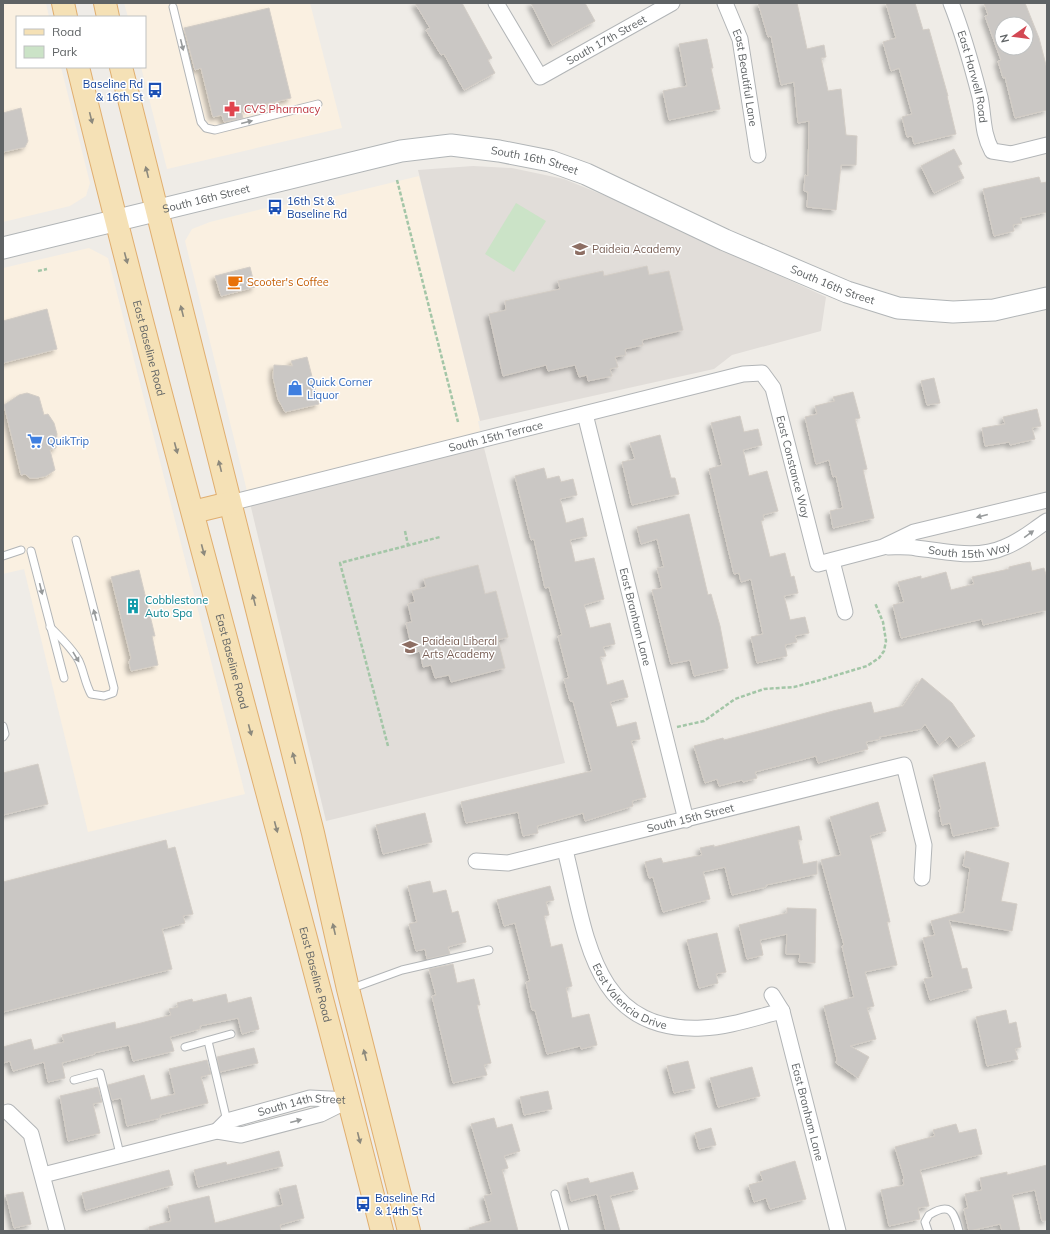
<svg xmlns="http://www.w3.org/2000/svg" width="1050" height="1234" viewBox="0 0 1050 1234" font-family="Mulish,sans-serif">
<style>
.commercial{fill:#faf0e1}
.education{fill:#e1ddd9}
.green{fill:#cbe3c7}
.building{fill:#cac7c4;stroke:#d3cdc6;fill-rule:evenodd;filter:url(#shadow)}
.lines{fill:none;stroke-linecap:round;stroke-linejoin:round}
.service-casing{stroke:#b2b5b7;stroke-width:9}
.minor-casing{stroke:#b2b5b7;stroke-width:17}
.secondary-casing{stroke:#b1b5b7;stroke-width:23}
.primary-casing{stroke:#e0ae6f;stroke-width:24}
.path{stroke:#a3c6a7;stroke-width:2.5;stroke-dasharray:4 2;stroke-linecap:butt}
.service{stroke:#fff;stroke-width:7}
.minor{stroke:#fff;stroke-width:15}
.secondary{stroke:#fff;stroke-width:21}
.primary{stroke:#f5e1b6;stroke-width:22}
.oneway{fill:#979a9b}
.oneway2{fill:#8c897d}
.labels{text-anchor:middle;stroke-width:3;stroke-linejoin:round;paint-order:stroke}
.street-label{font-size:11px;fill:#5f6365;stroke:#fff}
.transit-label{font-size:11px;fill:#164399;stroke:#fff;text-anchor:start}
.health-label{font-size:11px;fill:#be3a42;stroke:#fff;text-anchor:start}
.education-label{font-size:11px;fill:#785e54;stroke:#fff;text-anchor:start}
.food-label{font-size:11px;fill:#c56008;stroke:#fff;text-anchor:start}
.shop-label{font-size:11px;fill:#366cbe;stroke:#fff;text-anchor:start}
.culture-label{font-size:11px;fill:#0d838f;stroke:#fff;text-anchor:start}
</style>
<defs>
<filter id="shadow"><feDropShadow dx="-3.5" dy="3.5" stdDeviation="2" flood-color="#0004"/></filter>
</defs>
<rect width="100%" height="100%" fill="#efece7"/>
<g class="commercial">
<path d="M3 3H46L49 17H17V67H61L90 183 86 196 70 206 3 222Z"/>
<path d="M124 3H310L342 128 167 169 141 67H145V17H128Z"/>
<path d="M419 176 480 421H478L482 440 249 499 185 241 192 229 210 222 274 206 316 201Z"/>
<path d="M89 248 108 258 245 794 88 832 24 569 3 574V268Z"/>
</g>
<g class="education">
<path d="M473 166 512 168 564 179 618 201 826 297 821 331 732 355 714 369 480 421 418 170Z"/>
<path d="M482 440 565 763 326 821 249 499Z"/>
</g>
<path class="green" d="M516 203 546 221 514 272 485 254Z"/>
<g class="building">
<path d="M415 3H462L492 58 488 60 495 73 464 90 444 54 441 55 426 30 430 28Z"/>
<path d="M531 3H585L595 21 552 45Z"/>
<path d="M758 3H797L807 49 824 45 826 57 821 58 828 91 841 89 846 135 857 136 856 165H841L836 210 807 207 808 192 804 191 805 175 808 176 809 121 798 123 794 82 781 85 771 36 768 37Z"/>
<path d="M886 3H915L923 30 929 29 948 96H947L956 134 914 144 912 136 907 137 902 117 912 114 899 68 891 71 883 42 896 38Z"/>
<path d="M984 3H1025L1039 38 1047 69V110L1015 118 1005 77 1003 78 998 61 1001 60 985 16 988 15ZM1002 24H1026V48H1002Z"/>
<path d="M269 8 291 98 241 110 243 118 224 122 222 115 213 117 201 68 195 70 184 28Z"/>
<path d="M707 39 713 68H711L720 109 669 120 663 91 687 86 679 44Z"/>
<path d="M21 108 28 141 25 147 3 152V113Z"/>
<path d="M954 149 962 164 958 166 964 178 934 193 921 166Z"/>
<path d="M1039 177 1041 183 1047 182V212L1020 218 1022 223 1013 225 1014 231 994 236 983 189Z"/>
<path d="M647 266 649 275 669 271 683 330 642 340 643 345 625 349 626 355 615 357 618 367 610 369 612 376 588 381 587 375 579 377 575 365 548 371 546 365 503 376 489 314 506 310 505 301 560 289 558 281 603 271 604 276Z"/>
<path d="M250 267 255 287 221 296 215 276Z"/>
<path d="M47 309 57 349 3 363V321Z"/>
<path d="M307 357 319 404 285 412 278 399 273 377 274 365 293 366 291 361Z"/>
<path d="M934 378 940 403 927 405 921 381Z"/>
<path d="M853 392 860 418 855 419 867 469 863 470 874 518 833 528 830 511 843 508 836 476 833 477 829 460 816 464 805 417 817 414 815 406 835 401 833 397Z"/>
<path d="M27 393 39 397 44 415 48 414 54 423 57 434 56 448 50 450 55 470 46 476 37 478H30L25 474 21 475 4 405 19 395Z"/>
<path d="M1037 409 1041 426 1032 428 1035 439 1010 445 1009 442 985 446 982 428 1005 424 1003 417Z"/>
<path d="M740 416 744 432 758 429 762 445 743 450 749 476 767 471 778 511 763 515 764 520 761 521 770 557 785 553 791 577 794 576 798 593 784 596 790 620 805 617 809 633 795 636 797 642 785 645 787 656 757 663 751 637 763 634 751 579 741 582 739 573 734 574 709 469 722 465 711 423Z"/>
<path d="M660 435 671 478H675L679 494 632 505 622 462 635 459 630 443Z"/>
<path d="M544 468 547 479 559 476 561 482 573 479 577 495 560 499 566 523 583 518 587 536 570 540 575 562 594 558 604 599 584 605 590 628 610 623 615 644 603 647 606 656 600 657 607 685 623 680 628 697 610 702 617 727 636 722 640 739 631 741 646 797 632 801 633 806 585 821 583 813 537 826 538 833 523 836 518 812 466 823 461 802 592 771 573 701H570L564 679 569 678 558 636 562 635 549 587 545 588 534 539 531 540 515 476Z"/>
<path d="M689 514 708 595 711 594 720 626 728 668 694 676 690 660 671 664 652 590 662 588 657 568 664 567 657 539 641 544 637 527Z"/>
<path d="M1030 562 1032 571 1044 568 1047 578V610L983 625 982 619 901 638 893 605 904 602 898 582 921 576V579L946 572 951 590 974 584 972 577 1009 569V567Z"/>
<path d="M478 565 485 594 496 591 508 637 498 640 505 668 451 682 449 675 435 678 431 665 423 667 420 651 413 653 406 623 412 622 408 604 415 602 412 591 426 587 424 579Z"/>
<path d="M139 570 155 636H152L158 665 131 671 129 662 131 658 111 577Z"/>
<path d="M922 678 952 703 975 736 958 747 950 736 939 745 925 724 921 729 879 737 880 739 866 742 868 749 818 763 816 756 755 772 757 778 743 782 742 780 719 786 717 779 705 783 694 746 723 738 724 740 759 731 833 711 871 702 874 713 903 706Z"/>
<path d="M985 762 999 826 953 836 950 823 942 825 939 810 941 809 933 775Z"/>
<path d="M38 764 48 804 3 815V773Z"/>
<path d="M878 802 886 831 870 836 890 922H887L897 965 865 972 874 1006 867 1008 876 1039 850 1046 869 1057 858 1078 836 1063 837 1059 824 1006 854 997 842 946 844 945 821 860 841 855 830 817Z"/>
<path d="M425 813 432 842 383 854 376 825Z"/>
<path d="M799 826 802 840H798L803 864 817 861V874L766 885V887L732 895 725 867 703 872 710 899 663 912 653 877 649 878 645 862 661 858 663 863 702 855 700 848 714 845V847Z"/>
<path d="M166 840 168 849 175 847 193 914 183 916 185 923 162 929 172 969 3 1012V882Z"/>
<path d="M966 851 1009 863 1001 901 1017 904 1012 931 949 920 962 969 967 968 972 988 930 1000 924 979 933 977 923 938 935 935 931 921 964 912 970 868 963 866Z"/>
<path d="M430 881 433 893 446 890 452 913 458 911 466 942 448 947 450 954 427 959 425 949 416 951 409 924 417 922 408 886Z"/>
<path d="M550 886 554 900 546 902 549 915 544 916 551 947 562 944 572 986 566 988 572 1018 589 1014 597 1045 581 1049 580 1046 547 1054 535 1010H532L526 982 530 981 515 923 504 926 497 900Z"/>
<path d="M787 908 816 909 815 963 799 962 800 954H786L787 934 760 940 763 955 747 959 739 925 787 913Z"/>
<path d="M717 933 726 972 716 974 718 983 699 988 687 940Z"/>
<path d="M453 964 457 983 474 979 480 1005H477L491 1063 484 1065 487 1075 453 1083 432 996 436 995 429 969Z"/>
<path d="M226 994 228 1003 251 997 259 1029 242 1034 238 1018 200 1026V1029L170 1037 174 1051 133 1061 129 1045 94 1053 95 1054 62 1063 65 1078 48 1082 44 1062 13 1071 10 1061 3 1063V1047L31 1039 34 1050 64 1042 62 1035 115 1022 116 1029 141 1023 171 1015 169 1009 178 1007 177 1003 192 999 193 1002Z"/>
<path d="M1006 1010 1009 1024 1016 1022 1021 1047 1015 1049 1018 1059 987 1066 976 1017Z"/>
<path d="M254 1048 258 1063 220 1072 217 1057Z"/>
<path d="M207 1060 211 1074 201 1077 208 1103 160 1115V1118L127 1126 121 1098 112 1100 108 1085 144 1075 151 1100 175 1094 169 1069Z"/>
<path d="M688 1061 695 1088 674 1093 667 1066Z"/>
<path d="M752 1067 760 1096 718 1107 710 1078Z"/>
<path d="M98 1087 102 1102 93 1104 100 1133 68 1141 60 1096Z"/>
<path d="M548 1091 552 1109 524 1115 520 1097Z"/>
<path d="M494 1118 497 1128 512 1124 520 1151 504 1156 508 1168 502 1170 518 1231H470L469 1228 491 1221 484 1196 492 1194 471 1124Z"/>
<path d="M956 1124 959 1133 976 1129 982 1154 920 1170 929 1206 918 1208 920 1219 889 1226 881 1190 904 1185 903 1179 904 1178 895 1147 935 1136 933 1130Z"/>
<path d="M711 1128 716 1145 699 1149 695 1133Z"/>
<path d="M279 1151 283 1166 198 1187 194 1170 226 1162 227 1165Z"/>
<path d="M795 1161 806 1199 770 1209 766 1198 754 1202 749 1185 763 1181 760 1172Z"/>
<path d="M1047 1165V1220L1042 1221 1035 1190 1012 1195 1020 1231H1002L1000 1224 969 1231 964 1209 968 1208 965 1194 982 1190 980 1178 1007 1172V1175Z"/>
<path d="M169 1170 173 1185 86 1210 82 1193Z"/>
<path d="M633 1172 638 1189 610 1196 620 1231H606L597 1194 571 1201 567 1183 588 1178 590 1183Z"/>
<path d="M296 1185 304 1218 280 1225 281 1231H149V1227L171 1221 168 1206 209 1196 215 1223 283 1205 279 1189Z"/>
<path d="M23 1192 31 1224 14 1228 6 1195Z"/>
</g>
<g class="lines">
<defs>
<g id="service">
<path d="M173 7 201 122 206 128 215 130 318 104"/>
<path d="M31 551 64 678"/>
<path d="M3 556 21 550"/>
<path d="M50 627C61 638 72 648 79 661 84 672 85 683 91 694L104 696 113 693 114 688 76 540"/>
<path d="M3 726 5 734 3 737"/>
<path d="M350 989 402 970 489 950"/>
<path d="M208 1041 227 1121"/>
<path d="M185 1047 231 1034"/>
<path d="M74 1080 100 1073 120 1154"/>
<path d="M555 1194 565 1231"/>
<path d="M928 1231 925 1222 929 1215C950 1202 954 1211 959 1231"/>
</g>
<g id="minor">
<path id="s1" d="M496 3 540 77 672 3"/>
<path id="s2" d="M725 3 740 39 758 155"/>
<path id="s3" d="M951 3C963 33 972 66 980 97 984 117 982 133 992 151L1011 154 1047 145"/>
<path id="s4" d="M585 414 686 820"/>
<path id="s5" d="M230 503 743 374 762 373 773 388 818 564 883 547 914 532 1047 500"/>
<path id="s6" d="M888 547C897 547 907 546 916 548 946 551 976 560 1005 547 1021 541 1033 530 1047 521"/>
<path d="M832 561 845 612"/>
<path id="s7" d="M565 850C586 932 591 1033 702 1028 729 1027 757 1017 782 1011"/>
<path id="s8" d="M476 861 508 863 904 765 924 845 922 878"/>
<path id="s9" d="M772 995 782 1011 838 1231"/>
<path d="M8 1112 31 1134 57 1231"/>
<path id="s10" d="M217 1131 227 1121 310 1098 349 1100"/>
<path d="M43 1175 217 1131 241 1135 321 1114 349 1100"/>
</g>
<g id="secondary">
<path id="s11" d="M3 248 401 151 451 145 499 151 550 161 586 174 725 240 847 292 898 308 953 312 994 310 1047 298"/>
</g>
<g id="primary">
<path d="M63 3 66 17"/>
<path d="M105 3 108 17"/>
<path id="s12" d="M78 67C173 457 284 842 382 1231"/>
<path d="M121 67 313 833 348 989 409 1231"/>
<path d="M193 512 230 503"/>
</g>
</defs>
<use href="#service" class="service-casing"/>
<use href="#minor" class="minor-casing"/>
<use href="#secondary" class="secondary-casing"/>
<use href="#primary" class="primary-casing"/>
<g class="path">
<path d="M397 180 458 422"/>
<path d="M38 271 47 269"/>
<path d="M405 531 408 545"/>
<path d="M677 727 704 721 735 699 764 689 794 687 817 681 867 666 879 658 884 651 886 641 883 622 875 603"/>
<path d="M388 746 340 563 440 537"/>
</g>
<use href="#service" class="service"/>
<use href="#minor" class="minor"/>
<use href="#secondary" class="secondary"/>
<use href="#primary" class="primary"/>
</g>
<defs><path id="oneway-solid" d="M-6-.8H1V-3.2L6.5 0L1 3.2V.8H-6Z"/></defs>
<g class="oneway">
<use href="#oneway-solid" transform="translate(182 45) rotate(76)"/>
<use href="#oneway-solid" transform="translate(247 122) rotate(-14)"/>
<use href="#oneway-solid" transform="translate(982 516) rotate(166)"/>
<use href="#oneway-solid" transform="translate(1029 534) rotate(-36)"/>
<use href="#oneway-solid" transform="translate(41 589) rotate(76)"/>
<use href="#oneway-solid" transform="translate(95 615) rotate(-105)"/>
<use href="#oneway-solid" transform="translate(76 657) rotate(59)"/>
<use href="#oneway-solid" transform="translate(296 1121) rotate(-15)"/>
</g>
<g class="oneway2">
<use href="#oneway-solid" transform="translate(91 118) rotate(76)"/>
<use href="#oneway-solid" transform="translate(147 172) rotate(-104)"/>
<use href="#oneway-solid" transform="translate(126 258) rotate(75)"/>
<use href="#oneway-solid" transform="translate(182 311) rotate(-104)"/>
<use href="#oneway-solid" transform="translate(176 448) rotate(75)"/>
<use href="#oneway-solid" transform="translate(220 466) rotate(-104)"/>
<use href="#oneway-solid" transform="translate(203 550) rotate(75)"/>
<use href="#oneway-solid" transform="translate(254 600) rotate(-104)"/>
<use href="#oneway-solid" transform="translate(250 730) rotate(75)"/>
<use href="#oneway-solid" transform="translate(294 758) rotate(-104)"/>
<use href="#oneway-solid" transform="translate(276 827) rotate(75)"/>
<use href="#oneway-solid" transform="translate(334 929) rotate(-103)"/>
<use href="#oneway-solid" transform="translate(365 1055) rotate(-104)"/>
<use href="#oneway-solid" transform="translate(359 1138) rotate(76)"/>
</g>
<defs>
<symbol id="bus-bare" viewBox="-9 -9 18 18"><path d="M-5-6H5V4H4V6H2V4H-2V6H-4V4H-5ZM-3.5-4V0h7V-4ZM-3.5 1.2v1.5H-2V1.2ZM2 1.2v1.5H3.5V1.2Z" fill="#1a4fb4" stroke="#fff" stroke-width="2.5" paint-order="stroke"/></symbol>
<symbol id="pharmacy-bare" viewBox="-9 -9 18 18"><path d="M-2-6h4v4h4v4h-4v4h-4v-4h-4v-4h4Z" fill="#e0444e" stroke="#fff" stroke-width="2.5" paint-order="stroke"/></symbol>
<symbol id="school-bare" viewBox="-9 -9 18 18"><path d="M0-5L7-2L0 1L-7-2ZM-4 1L0 2.5L4 1V4Q0 6-4 4Z" fill="#8d6e63" stroke="#fff" stroke-width="2.5" paint-order="stroke"/></symbol>
<symbol id="cafe-bare" viewBox="-9 -9 18 18"><path d="M-5.5-4.5H6V0H3Q3 3.5 0 3.5H-2.5Q-5.5 3.5-5.5 0ZM3-3.2v2h1.7v-2ZM-6 4.5H4V6H-6Z" fill="#e8710a" stroke="#fff" stroke-width="2.5" paint-order="stroke"/></symbol>
<symbol id="shop-bare" viewBox="-9 -9 18 18"><path d="M-5-2.5h2.3a2.7 3.5 0 0 1 5.4 0H5L5.5 6h-11ZM-1.5-2.5h3a1.5 2.3 0 0 0-3 0Z" fill="#3f7fe0" stroke="#fff" stroke-width="2.5" paint-order="stroke"/></symbol>
<symbol id="supermarket-bare" viewBox="-9 -9 18 18"><path d="M-6-5.5h2.5l.6 2H6L4.5 2H-2.5L-4.4-4H-6ZM-1.5 3.2a1.3 1.3 0 1 0 .1 0ZM3 3.2a1.3 1.3 0 1 0 .1 0Z" fill="#3f7fe0" stroke="#fff" stroke-width="2.5" paint-order="stroke"/></symbol>
<symbol id="building-bare" viewBox="-9 -9 18 18"><path d="M-4-6H4V6H1V3H-1V6H-4ZM-2.5-4.3h1.7v1.8h-1.7ZM.8-4.3h1.7v1.8H.8ZM-2.5-1h1.7V.8h-1.7ZM.8-1h1.7V.8H.8Z" fill="#0f9aa8" stroke="#fff" stroke-width="2.5" paint-order="stroke"/></symbol>
</defs>
<g fill-rule="evenodd">
<use href="#bus-bare" x="144" y="79" width="22" height="22"/>
<use href="#pharmacy-bare" x="221" y="98" width="22" height="22"/>
<use href="#bus-bare" x="264" y="196" width="22" height="22"/>
<use href="#school-bare" x="569" y="238" width="22" height="22"/>
<use href="#cafe-bare" x="224" y="271" width="22" height="22"/>
<use href="#shop-bare" x="284" y="377" width="22" height="22"/>
<use href="#supermarket-bare" x="24" y="430" width="22" height="22"/>
<use href="#building-bare" x="122" y="595" width="22" height="22"/>
<use href="#school-bare" x="399" y="636" width="22" height="22"/>
<use href="#bus-bare" x="352" y="1193" width="22" height="22"/>
</g>
<g class="labels">
<g class="street-label">
<text dy="4" stroke="none"><textPath href="#s1" startOffset="162">South 17th Street</textPath></text>
<text dy="4" stroke="none"><textPath href="#s3" startOffset="77">East Harwell Road</textPath></text>
<text dy="4" stroke="none"><textPath href="#s2" startOffset="78">East Beautiful Lane</textPath></text>
<text dy="4" stroke="none"><textPath href="#s11" startOffset="545">South 16th Street</textPath></text>
<text dy="4" stroke="none"><textPath href="#s11" startOffset="209">South 16th Street</textPath></text>
<text dy="4" stroke="none"><textPath href="#s11" startOffset="869">South 16th Street</textPath></text>
<text dy="4" stroke="none"><textPath href="#s12" startOffset="290">East Baseline Road</textPath></text>
<text dy="4" stroke="none"><textPath href="#s5" startOffset="274">South 15th Terrace</textPath></text>
<text dy="4" stroke="none"><textPath href="#s5" startOffset="648">East Constance Way</textPath></text>
<text dy="4" stroke="none"><textPath href="#s6" startOffset="82">South 15th Way</textPath></text>
<text dy="4" stroke="none"><textPath href="#s4" startOffset="209">East Branham Lane</textPath></text>
<text dy="4" stroke="none"><textPath href="#s12" startOffset="614">East Baseline Road</textPath></text>
<text dy="4" stroke="none"><textPath href="#s8" startOffset="220">South 15th Street</textPath></text>
<text dy="4" stroke="none"><textPath href="#s12" startOffset="938">East Baseline Road</textPath></text>
<text dy="4" stroke="none"><textPath href="#s7" startOffset="167">East Valencia Drive</textPath></text>
<text dy="4" stroke="none"><textPath href="#s10" startOffset="91">South 14th Street</textPath></text>
<text dy="4" stroke="none"><textPath href="#s9" startOffset="123">East Branham Lane</textPath></text>
</g>
<g class="transit-label">
<text x="143" y="88" text-anchor="end">Baseline Rd<tspan x="143" dy="13">&amp; 16th St</tspan></text>
<text x="287" y="205">16th St &amp;<tspan x="287" dy="13">Baseline Rd</tspan></text>
<text x="375" y="1202">Baseline Rd<tspan x="375" dy="13">&amp; 14th St</tspan></text>
</g>
<g class="health-label">
<text x="244" y="113">CVS Pharmacy</text>
</g>
<g class="education-label">
<text x="592" y="253">Paideia Academy</text>
<text x="422" y="645">Paideia Liberal<tspan x="422" dy="13">Arts Academy</tspan></text>
</g>
<g class="food-label">
<text x="247" y="286">Scooter's Coffee</text>
</g>
<g class="shop-label">
<text x="307" y="386">Quick Corner<tspan x="307" dy="13">Liquor</tspan></text>
<text x="47" y="445">QuikTrip</text>
</g>
<g class="culture-label">
<text x="145" y="604">Cobblestone<tspan x="145" dy="13">Auto Spa</tspan></text>
</g>
</g>
<rect width="1050" height="1234" fill="none" stroke="#5f6365" stroke-width="8"/>
<rect x="16" y="16" width="130" height="52" fill="#ffffff" stroke="#bfc1c1"/>
<rect x="24" y="29" width="20" height="6" fill="#f5e1b6" stroke="#bfc1c1"/>
<text x="52" y="36" font-size="12" fill="#5f6365">Road</text>
<rect x="24" y="46" width="20" height="12" fill="#cbe3c7" stroke="#bfc1c1"/>
<text x="52" y="56" font-size="12" fill="#5f6365">Park</text>
<g transform="translate(1014 36) rotate(256)"><circle r="19" fill="#ffffff" stroke="#bfc1c1"/>
<path d="M0-3L7 15L0 10L-7 15Z" fill="#d34853"/>
<text y="-6" font-size="11" font-weight="bold" text-anchor="middle" fill="#5f6365">N</text>
</g>
</svg>
